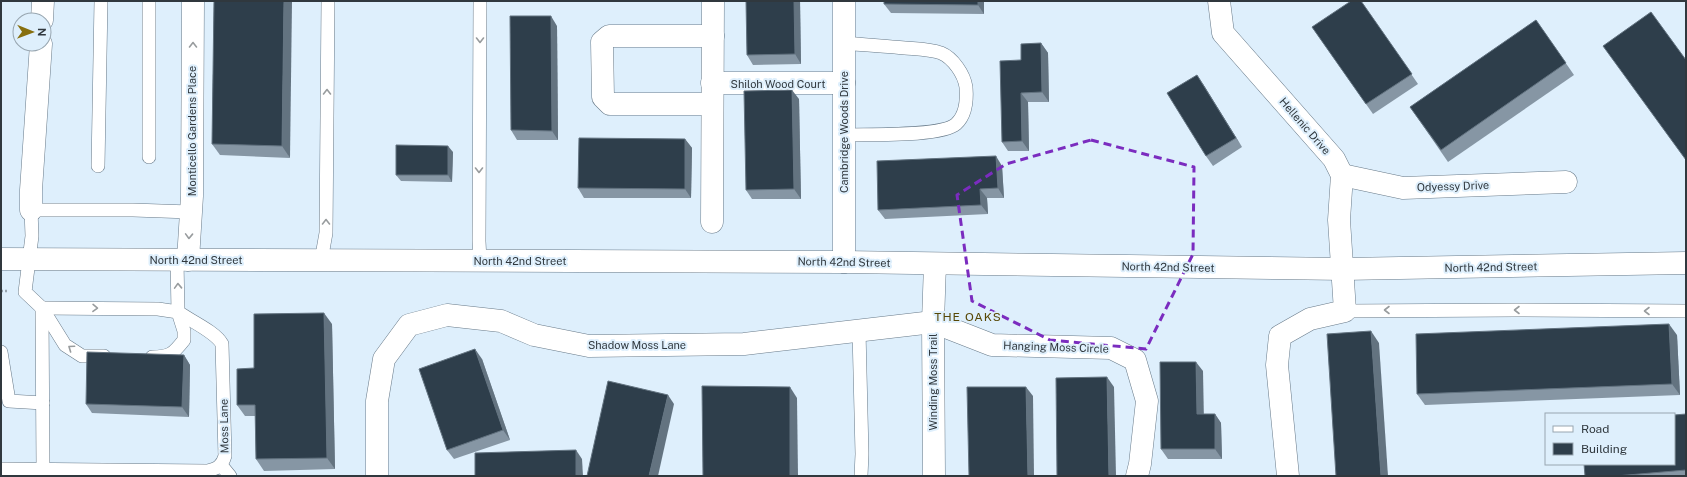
<svg xmlns="http://www.w3.org/2000/svg" width="1687" height="477" viewBox="0 0 1687 477" font-family="'Public Sans',sans-serif">
<style>
.lines{fill:none;stroke-linecap:round;stroke-linejoin:round}
.service-casing{stroke:#687a89;stroke-width:14}
.minor-casing{stroke:#687a89;stroke-width:23}
.tertiary-casing{stroke:#687a89;stroke-width:23}
.path{stroke:#98a5af;stroke-width:2.5;stroke-dasharray:2 2;stroke-linecap:butt}
.service{stroke:#fff;stroke-width:13}
.minor{stroke:#fff;stroke-width:22}
.tertiary{stroke:#fff;stroke-width:22}
.wall{fill:#8696a4}
.shaded-wall{fill:#637380}
.building{fill:#2e3e4b;stroke:#637380}
.oneway{stroke:#989c9e}
.marked{fill:none;stroke:#7b2cbf;stroke-width:3;stroke-dasharray:8 5;stroke-linejoin:round}
.labels{text-anchor:middle;stroke-width:4;stroke-linejoin:round;paint-order:stroke}
.street-label{font-size:11px;fill:#30383e;stroke:#deeffc}
.neighbourhood-label{font-size:12px;letter-spacing:1px;fill:#584806;stroke:#deeffc}
</style>
<rect width="100%" height="100%" fill="#deeffc"/>
<g class="lines">
<defs>
<g id="service">
<path d="M844 43C864 45 885 46 905 48 917 49 930 49 941 53 953 58 964 74 966 87 967 99 966 115 956 124 941 137 866 134 844 135"/>
<path d="M149 157V1"/>
<path d="M98 166 101 1"/>
<path d="M321 261 326 233 328 1"/>
<path d="M480 261 479 241 480 1"/>
<path d="M42 308 158 309 178 312 184 331V340C173 354 170 357 152 357"/>
<path d="M42 308 43 470"/>
<path d="M1345 311 1516 310 1686 311"/>
<path d="M859 331 862 454 861 476"/>
<path d="M1 352 9 401 43 403"/>
<path d="M104 356H82L65 345 42 308 25 292 32 236 31 210H133L190 212"/>
<path d="M221 465 230 476"/>
<path d="M1 469 207 471C217 469 222 466 225 456L222 344C216 332 189 320 178 312L177 260"/>
</g>
<g id="minor">
<path d="M844 1V262"/>
<path d="M1219 1 1223 33 1334 159 1342 175 1339 220 1345 311 1310 319 1280 336 1277 365 1288 476"/>
<path d="M42 20 43 1"/>
<path d="M712 83H844"/>
<path d="M712 104H610L603 97 602 42 609 36H713"/>
<path d="M1342 175 1403 188 1566 182"/>
<path d="M31 210V190L41 44"/>
<path d="M712 222 713 1"/>
<path d="M188 260 192 196 193 1"/>
<path d="M377 476V401L384 359 409 325 447 315 501 321 534 335 589 346 744 344 933 322 992 345 1111 348 1135 360 1147 401 1140 464 1137 476"/>
<path d="M934 476 933 322 935 264"/>
</g>
<path id="tertiary" d="M1 259 844 262 1344 269 1686 263"/>
</defs>
<use href="#service" class="service-casing"/>
<use href="#minor" class="minor-casing"/>
<use href="#tertiary" class="tertiary-casing"/>
<path class="path" d="M1 291H8"/>
<use href="#service" class="service"/>
<use href="#minor" class="minor"/>
<use href="#tertiary" class="tertiary"/>
</g>
<g class="wall">
<path d="M214 1 290 158 220 155 212 144Z"/>
<path d="M746 1H800L801 64 753 65 747 55Z"/>
<path d="M984 1V14L891 13 884 4Z"/>
<path d="M1361 1 1418 84 1373 114 1312 27Z"/>
<path d="M1536 20 1574 75 1448 162 1410 107Z"/>
<path d="M557 26 558 140H517L511 130Z"/>
<path d="M1041 43 1048 53 1049 102H1028L1029 151H1008L1002 142 1021 60Z"/>
<path d="M1203 84 1242 147 1213 166 1206 156Z"/>
<path d="M799 99 801 199H752L746 190Z"/>
<path d="M685 139 692 148 691 198H584L578 188Z"/>
<path d="M453 152 452 182 401 181 396 175Z"/>
<path d="M1002 166 1004 198H987L988 214 885 219 878 210Z"/>
<path d="M332 324 335 469 264 471 256 459 255 416H245L237 405 254 368Z"/>
<path d="M1677 335 1680 395 1425 405 1417 394Z"/>
<path d="M184 355 190 365 189 417 92 413 86 404Z"/>
<path d="M482 359 510 440 454 459 447 450Z"/>
<path d="M1203 371V414H1215L1221 423 1222 459H1168L1161 449Z"/>
<path d="M1686 414V476H1585Z"/>
</g>
<g class="shaded-wall">
<path d="M284 1H292L290 158 282 146Z"/>
<path d="M794 1H800L801 64 795 54Z"/>
<path d="M978 1H984V14L978 5Z"/>
<path d="M551 16 557 26 558 140 552 131Z"/>
<path d="M1041 43 1048 53 1049 102 1042 92Z"/>
<path d="M1197 75 1203 84 1242 147 1236 138Z"/>
<path d="M792 90 799 99 801 199 794 189Z"/>
<path d="M1021 93 1028 102 1029 151 1022 141Z"/>
<path d="M685 139 692 148 691 198 685 189Z"/>
<path d="M448 146 453 152 452 182 448 175Z"/>
<path d="M996 156 1002 166 1004 198 998 188Z"/>
<path d="M980 189 987 198 988 214 981 205Z"/>
<path d="M324 313 332 324 335 469 327 458Z"/>
<path d="M1669 324 1677 335 1680 395 1672 384Z"/>
<path d="M1371 331 1379 343 1388 476H1381Z"/>
<path d="M475 349 482 359 510 440 503 430Z"/>
<path d="M184 355 190 365 189 417 182 407Z"/>
<path d="M1196 362 1203 371 1204 423 1197 414Z"/>
<path d="M1107 377 1114 387 1116 476H1109Z"/>
<path d="M790 387 797 398 798 476H790Z"/>
<path d="M1026 387 1033 396 1034 476H1028Z"/>
<path d="M668 395 674 404 658 476H649Z"/>
<path d="M1215 414 1221 423 1222 459 1215 449Z"/>
<path d="M576 450 582 459 583 476H576Z"/>
</g>
<g class="building">
<path d="M214 1H284L282 146 212 144Z"/>
<path d="M746 1H794L795 54 747 55Z"/>
<path d="M884 1H978V5L884 4Z"/>
<path d="M1351 1H1361L1412 74 1366 104 1312 27Z"/>
<path d="M1651 12 1686 60V160L1603 46Z"/>
<path d="M510 16H551L552 131 511 130Z"/>
<path d="M1536 20 1566 63 1441 150 1410 107Z"/>
<path d="M1041 43 1042 92 1021 93 1022 141 1002 142 1000 61 1021 60V44Z"/>
<path d="M1197 75 1236 138 1206 156 1167 93Z"/>
<path d="M792 90 794 189 746 190 744 91Z"/>
<path d="M579 138 685 139V189L578 188Z"/>
<path d="M396 145 448 146V175H396Z"/>
<path d="M996 156 998 188 980 189 981 205 878 210 877 161Z"/>
<path d="M324 313 327 458 256 459 255 405H237V369L254 368V314Z"/>
<path d="M1669 324 1672 384 1417 394 1416 334Z"/>
<path d="M1371 331 1381 476H1336L1327 334Z"/>
<path d="M475 349 503 430 447 450 419 369Z"/>
<path d="M87 352 184 355 182 407 86 404Z"/>
<path d="M1160 362H1196L1197 414H1215V449H1161Z"/>
<path d="M1107 377 1109 476H1057L1056 378Z"/>
<path d="M608 381 668 395 649 476H587Z"/>
<path d="M702 386 790 387V476H703Z"/>
<path d="M967 387H1026L1028 476H969Z"/>
<path d="M1686 414V470L1616 476H1585L1584 464H1674V415Z"/>
<path d="M576 450V476H475V453Z"/>
</g>
<defs><path id="oneway-chevron" d="M-2-3.5L2.5 0L-2 3.5" fill="none" stroke-width="1.6" stroke-linecap="round" stroke-linejoin="round"/></defs>
<g class="oneway">
<use href="#oneway-chevron" transform="translate(480 40) rotate(90)"/>
<use href="#oneway-chevron" transform="translate(193 45) rotate(-90)"/>
<use href="#oneway-chevron" transform="translate(327 92) rotate(-90)"/>
<use href="#oneway-chevron" transform="translate(479 170) rotate(90)"/>
<use href="#oneway-chevron" transform="translate(326 222) rotate(-90)"/>
<use href="#oneway-chevron" transform="translate(189 236) rotate(92)"/>
<use href="#oneway-chevron" transform="translate(178 286) rotate(-92)"/>
<use href="#oneway-chevron" transform="translate(95 308) rotate(1)"/>
<use href="#oneway-chevron" transform="translate(1387 310) rotate(180)"/>
<use href="#oneway-chevron" transform="translate(1517 310) rotate(-180)"/>
<use href="#oneway-chevron" transform="translate(1647 311) rotate(-180)"/>
<use href="#oneway-chevron" transform="translate(71 348) rotate(-145)"/>
</g>
<path class="marked" d="M1091 140 1194 167 1193 254 1146 349 1050 340 972 301 957 195 1006 164Z"/>
<g class="labels">
<g class="street-label">
<text x="778" y="88">Shiloh Wood Court</text>
<text transform="translate(1305 126) rotate(49)" y="4">Hellenic Drive</text>
<text transform="translate(192 131) rotate(-90)" y="4">Monticello Gardens Place</text>
<text transform="translate(844 132) rotate(-90)" y="4">Cambridge Woods Drive</text>
<text transform="translate(1453 186) rotate(-2)" y="4">Odyessy Drive</text>
<text x="196" y="264">North 42nd Street</text>
<text x="520" y="265">North 42nd Street</text>
<text transform="translate(844 262) rotate(1)" y="4">North 42nd Street</text>
<text transform="translate(1168 267) rotate(1)" y="4">North 42nd Street</text>
<text transform="translate(1491 267) rotate(-1)" y="4">North 42nd Street</text>
<text x="637" y="349">Shadow Moss Lane</text>
<text transform="translate(1056 347) rotate(2)" y="4">Hanging Moss Circle</text>
<text transform="translate(933 382) rotate(-90)" y="4">Winding Moss Trail</text>
<text transform="translate(224 426) rotate(-91)" y="4">Moss Lane</text>
</g>
<g class="neighbourhood-label">
<text x="968" y="321">THE OAKS</text>
</g>
</g>
<rect width="1687" height="477" fill="none" stroke="#30383e" stroke-width="4"/>
<rect x="1545" y="413" width="130" height="52" fill="#deeffc" stroke="#98a6b0"/>
<rect x="1553" y="426" width="20" height="6" fill="#ffffff" stroke="#98a6b0"/>
<text x="1581" y="433" font-size="12" fill="#30383e">Road</text>
<rect x="1553" y="443" width="20" height="12" fill="#2e3e4b" stroke="#98a6b0"/>
<text x="1581" y="453" font-size="12" fill="#30383e">Building</text>
<g transform="translate(32 32) rotate(91)"><circle r="19" fill="#deeffc" stroke="#98a6b0"/>
<path d="M0-3L7 15L0 10L-7 15Z" fill="#876f0f"/>
<text y="-6" font-size="11" font-weight="bold" text-anchor="middle" fill="#30383e">N</text>
</g>
</svg>
